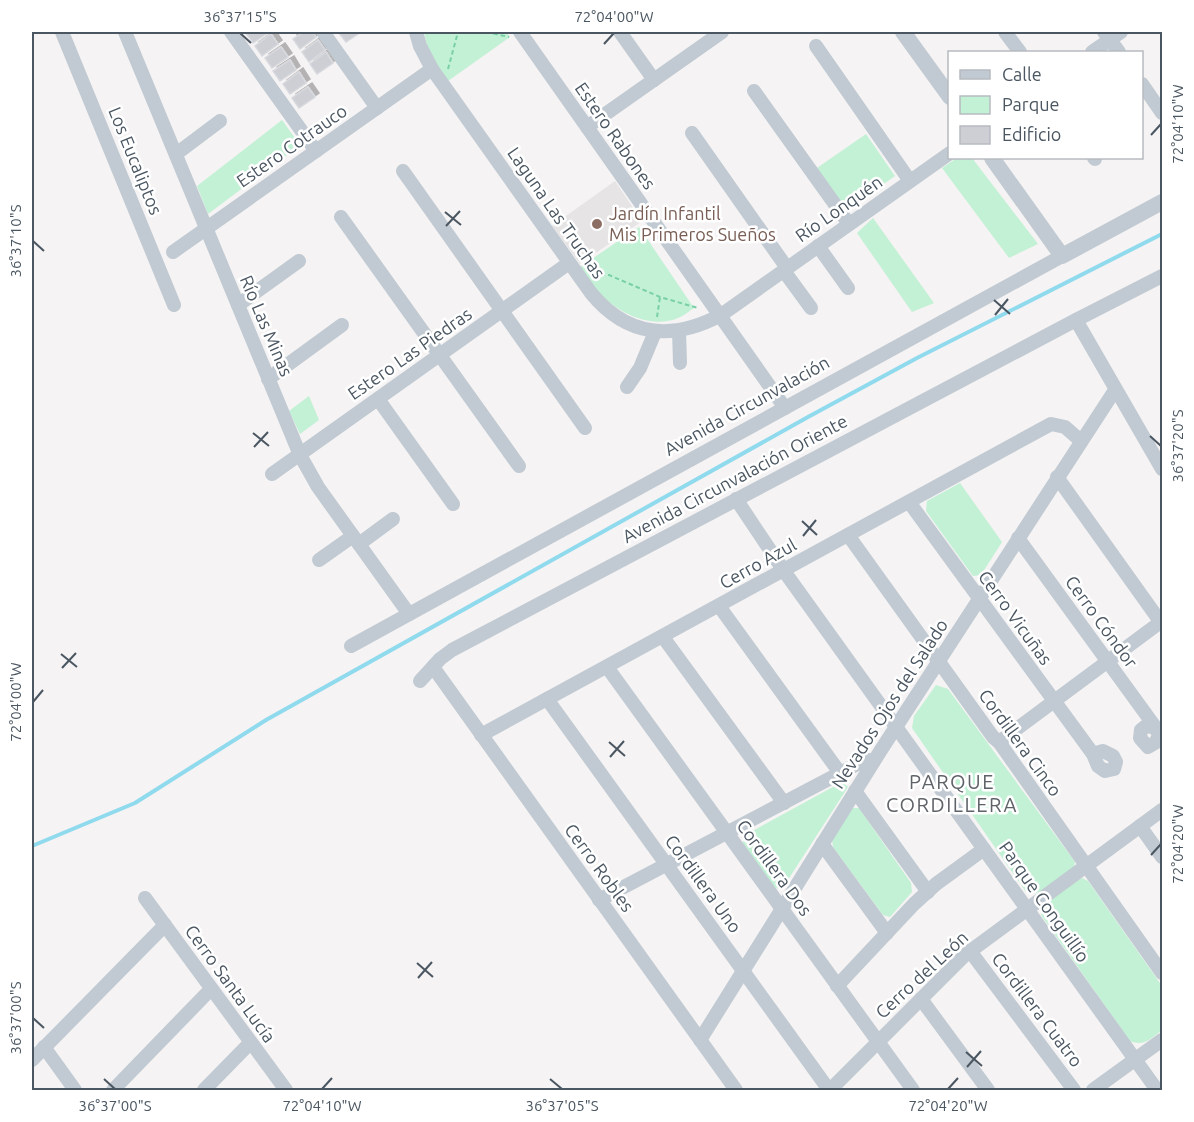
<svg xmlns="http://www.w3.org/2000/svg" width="1194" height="1122" viewBox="0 0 1194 1122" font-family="Ubuntu,sans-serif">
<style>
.education{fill:#e6e4e5}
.green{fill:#c3f1d5}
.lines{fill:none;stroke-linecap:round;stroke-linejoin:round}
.stream{stroke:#90daee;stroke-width:4}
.building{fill:#cdcfd5;stroke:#d7d9de;stroke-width:1.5;filter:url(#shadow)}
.path{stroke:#7ad0a6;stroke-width:2;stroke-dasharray:4.5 3;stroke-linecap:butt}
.minor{stroke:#c1cad2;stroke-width:14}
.tertiary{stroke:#c1cad2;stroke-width:16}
.ticks{fill:none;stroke:#4a5661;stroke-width:2}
.education-dot{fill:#8d6e63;stroke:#fff;stroke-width:2}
.labels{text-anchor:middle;stroke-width:5;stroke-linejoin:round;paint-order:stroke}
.street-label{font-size:18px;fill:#4a5661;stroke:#fff}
.education-label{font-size:18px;fill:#785e54;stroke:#fff;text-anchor:start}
.neighbourhood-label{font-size:20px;letter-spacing:1.5px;fill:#5f6368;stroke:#fff}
.neatline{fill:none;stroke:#4a5661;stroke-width:2}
.ticks-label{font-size:15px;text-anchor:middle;fill:#4a5661}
</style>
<defs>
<filter id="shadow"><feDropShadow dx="4" dy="-4" stdDeviation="0" flood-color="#0004"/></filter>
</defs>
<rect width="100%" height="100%" fill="#f5f3f3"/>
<path class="education" d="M615 181 642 221 580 264 552 226Z"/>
<g class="green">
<path d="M424 32H506L510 37 448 81 429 54Z"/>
<path d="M282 120 300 145 208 214 197 186Z"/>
<path d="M866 134 895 176 846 210 817 168Z"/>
<path d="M957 158H972L1038 244 1009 258 942 168Z"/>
<path d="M873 218 934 303 912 312 857 233Z"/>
<path d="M639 227 694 308C689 311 684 316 678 318 650 330 615 311 597 291 590 284 586 275 580 267Z"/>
<path d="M309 396 319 420 300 434 289 411Z"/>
<path d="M960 483 1002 542 981 575 973 576 926 511 927 501Z"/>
<path d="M936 685 948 689 1075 862 1074 867C1062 877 1042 899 1026 892L912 728 914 716Z"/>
<path d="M842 782 848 787 782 889 774 888 742 844 747 834Z"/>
<path d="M852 808H859L911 883 912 892 890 917 883 915 833 847 832 840Z"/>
<path d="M1082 878 1088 881 1162 986V1030C1152 1038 1144 1047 1130 1041L1041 915C1041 898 1068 884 1082 878Z"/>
</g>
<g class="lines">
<path class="stream" d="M32 846 135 803 266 720 808 417 917 358 1162 234"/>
</g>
<g class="building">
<path d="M248 32H269L253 43 246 33Z"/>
<path d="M304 32H312L316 37 300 49 293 39Z"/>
<path d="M338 32H361L346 42Z"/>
<path d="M271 34 278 44 262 56 255 46Z"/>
<path d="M318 40 325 50 309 62 302 52Z"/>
<path d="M281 47 288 57 272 68 265 58Z"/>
<path d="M326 52 333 63 317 74 310 64Z"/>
<path d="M290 60 296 70 280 81 273 71Z"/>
<path d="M299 72 306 83 290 94 283 84Z"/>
<path d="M308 87 315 97 299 108 292 98Z"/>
</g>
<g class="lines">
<g class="path">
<path d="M486 32 509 37"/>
<path d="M448 69 458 32"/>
<path d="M593 274 609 275 660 297 698 308"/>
<path d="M657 317 660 297"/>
</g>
<g class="minor">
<path d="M62 32 174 305"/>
<path d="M125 32 300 455 318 487 409 614"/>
<path d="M231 32 316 151"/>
<path d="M323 32 377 108"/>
<path d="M416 32 420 46 432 69 591 293C627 337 672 341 721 315L950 153"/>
<path d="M520 32 785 408"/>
<path d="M620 32 654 80"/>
<path d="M1005 32 1020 52"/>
<path d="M1104 32 1119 52"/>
<path d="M816 46 910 181"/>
<path d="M1092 52 1121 32"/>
<path d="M1142 84 1162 113"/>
<path d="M754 91 849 224"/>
<path d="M587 127 722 32"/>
<path d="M692 133 787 268"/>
<path d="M176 154 220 121"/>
<path d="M1094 158 1095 159"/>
<path d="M403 171 585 428"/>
<path d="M341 217 519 466"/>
<path d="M818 246 848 288"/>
<path d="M173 252 432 69"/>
<path d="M784 271 811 308"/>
<path d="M238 305 299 261"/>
<path d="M1076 320 1162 469"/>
<path d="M679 331 680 363"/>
<path d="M268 379 342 325"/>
<path d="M627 387 640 368 655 332"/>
<path d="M378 399 453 504"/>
<path d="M272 474 569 263"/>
<path d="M1057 477 1162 624"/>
<path d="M736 499 784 571 1157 1090"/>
<path d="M909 502 1093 754 1098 766 1105 771 1114 769 1116 762 1113 756 1103 751 1093 754"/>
<path d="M848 535 993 737 999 742 1162 973"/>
<path d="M1018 538 1156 728 1159 736 1155 743 1148 747 1140 738 1141 730 1146 726 1156 728"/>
<path d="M359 544 393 519"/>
<path d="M319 560 353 536"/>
<path d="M719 606 840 773"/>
<path d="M663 637 784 803"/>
<path d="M351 646 1062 256"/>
<path d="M433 667 736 1090"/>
<path d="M607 667 913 1090"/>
<path d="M420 681 440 659 452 650 1076 320 1162 276"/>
<path d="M547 699 829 1090"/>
<path d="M481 735 1051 424 1065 427 1081 441"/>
<path d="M999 742 1162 621"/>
<path d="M855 791 928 892"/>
<path d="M1140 826 1162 857"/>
<path d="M822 844 887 933"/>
<path d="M145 898 286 1090"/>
<path d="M599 900 863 761 869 760 874 761"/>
<path d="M970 951 1074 1090"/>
<path d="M837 986 914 904 936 884 984 849"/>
<path d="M921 999 988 1090"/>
<path d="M700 1040 881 750 1115 390"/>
<path d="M44 1047 75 1090"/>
<path d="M32 1060 165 925"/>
<path d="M113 1090 211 989"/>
<path d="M204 1090 250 1043"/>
<path d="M830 1090 965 955 1162 810"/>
<path d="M1093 1090 1162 1040"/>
</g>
<g class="tertiary">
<path d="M903 32 950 97"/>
<path d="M992 158 1062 256 1162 202"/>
</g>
</g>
<path class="ticks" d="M240 33 251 43M604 44 614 33M1151 135 1161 124M445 212 461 225M446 226 460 211M33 241 44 251M994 300 1010 314M995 315 1008 299M253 433 269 446M1150 436 1161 446M254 447 268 432M802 521 817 535M803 536 816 520M61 654 77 667M62 668 76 653M33 702 43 690M609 742 625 756M610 757 624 741M1151 855 1161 844M417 963 433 977M418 978 432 962M33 1018 44 1028M966 1052 982 1066M967 1067 981 1051M104 1079 115 1089M550 1079 562 1089M322 1089 332 1078M948 1089 958 1078"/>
<circle class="education-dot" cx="597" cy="224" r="6"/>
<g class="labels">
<g class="street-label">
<text transform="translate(615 136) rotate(55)" y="6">Estero Rabones</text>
<text transform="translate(292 146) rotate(-35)" y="6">Estero Cotrauco</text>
<text transform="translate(135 161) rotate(68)" y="6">Los Eucaliptos</text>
<text transform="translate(839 209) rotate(-35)" y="6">Río Lonquén</text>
<text transform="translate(556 213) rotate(55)" y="6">Laguna Las Truchas</text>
<text transform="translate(266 326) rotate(67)" y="6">Río Las Minas</text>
<text transform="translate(410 354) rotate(-35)" y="6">Estero Las Piedras</text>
<text transform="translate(747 406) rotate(-29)" y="6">Avenida Circunvalación</text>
<text transform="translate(735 479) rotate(-28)" y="6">Avenida Circunvalación Oriente</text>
<text transform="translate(758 564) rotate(-29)" y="6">Cerro Azul</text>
<text transform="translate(1015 618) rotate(54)" y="6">Cerro Vicuñas</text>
<text transform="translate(1101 622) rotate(54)" y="6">Cerro Cóndor</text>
<text transform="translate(890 704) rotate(-57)" y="6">Nevados Ojos del Salado</text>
<text transform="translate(1020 743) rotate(54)" y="6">Cordillera Cinco</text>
<text transform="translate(599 868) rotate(54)" y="6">Cerro Robles</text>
<text transform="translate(774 868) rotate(54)" y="6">Cordillera Dos</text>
<text transform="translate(703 884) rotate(54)" y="6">Cordillera Uno</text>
<text transform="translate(1044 902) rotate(55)" y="6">Parque Conguillío</text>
<text transform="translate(922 975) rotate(-43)" y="6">Cerro del León</text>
<text transform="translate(230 984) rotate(54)" y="6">Cerro Santa Lucía</text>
<text transform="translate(1037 1010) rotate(53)" y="6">Cordillera Cuatro</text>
</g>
<g class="education-label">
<text x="609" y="220">Jardín Infantil<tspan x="609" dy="21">Mis Primeros Sueños</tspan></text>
</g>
<g class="neighbourhood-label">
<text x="952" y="789">PARQUE<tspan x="952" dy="23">CORDILLERA</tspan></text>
</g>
</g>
<rect width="1194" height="1122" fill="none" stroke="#ffffff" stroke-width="66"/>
<rect x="948" y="51" width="195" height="108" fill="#ffffff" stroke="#b7bbc0" stroke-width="1.5"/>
<rect x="960" y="70" width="30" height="9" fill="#c1cad2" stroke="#b7bbc0" stroke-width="1.5"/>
<text x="1002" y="81" font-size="18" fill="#4a5661">Calle</text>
<rect x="960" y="96" width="30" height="18" fill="#c3f1d5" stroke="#b7bbc0" stroke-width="1.5"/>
<text x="1002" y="111" font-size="18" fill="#4a5661">Parque</text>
<rect x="960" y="126" width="30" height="18" fill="#cdcfd5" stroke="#b7bbc0" stroke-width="1.5"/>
<text x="1002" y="141" font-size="18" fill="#4a5661">Edificio</text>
<rect x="33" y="33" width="1128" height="1056" class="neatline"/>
<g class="ticks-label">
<text x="240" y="22">36°37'15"S</text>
<text x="614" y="22">72°04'00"W</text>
<text transform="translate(1178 124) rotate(-90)" y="5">72°04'10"W</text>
<text transform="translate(16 241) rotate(-90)" y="5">36°37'10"S</text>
<text transform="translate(1178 446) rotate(-90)" y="5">36°37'20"S</text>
<text transform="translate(16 702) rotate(-90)" y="5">72°04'00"W</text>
<text transform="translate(1178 844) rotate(-90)" y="5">72°04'20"W</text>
<text transform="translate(16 1018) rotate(-90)" y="5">36°37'00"S</text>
<text x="115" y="1111">36°37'00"S</text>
<text x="322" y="1111">72°04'10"W</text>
<text x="562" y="1111">36°37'05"S</text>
<text x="948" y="1111">72°04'20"W</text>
</g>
</svg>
